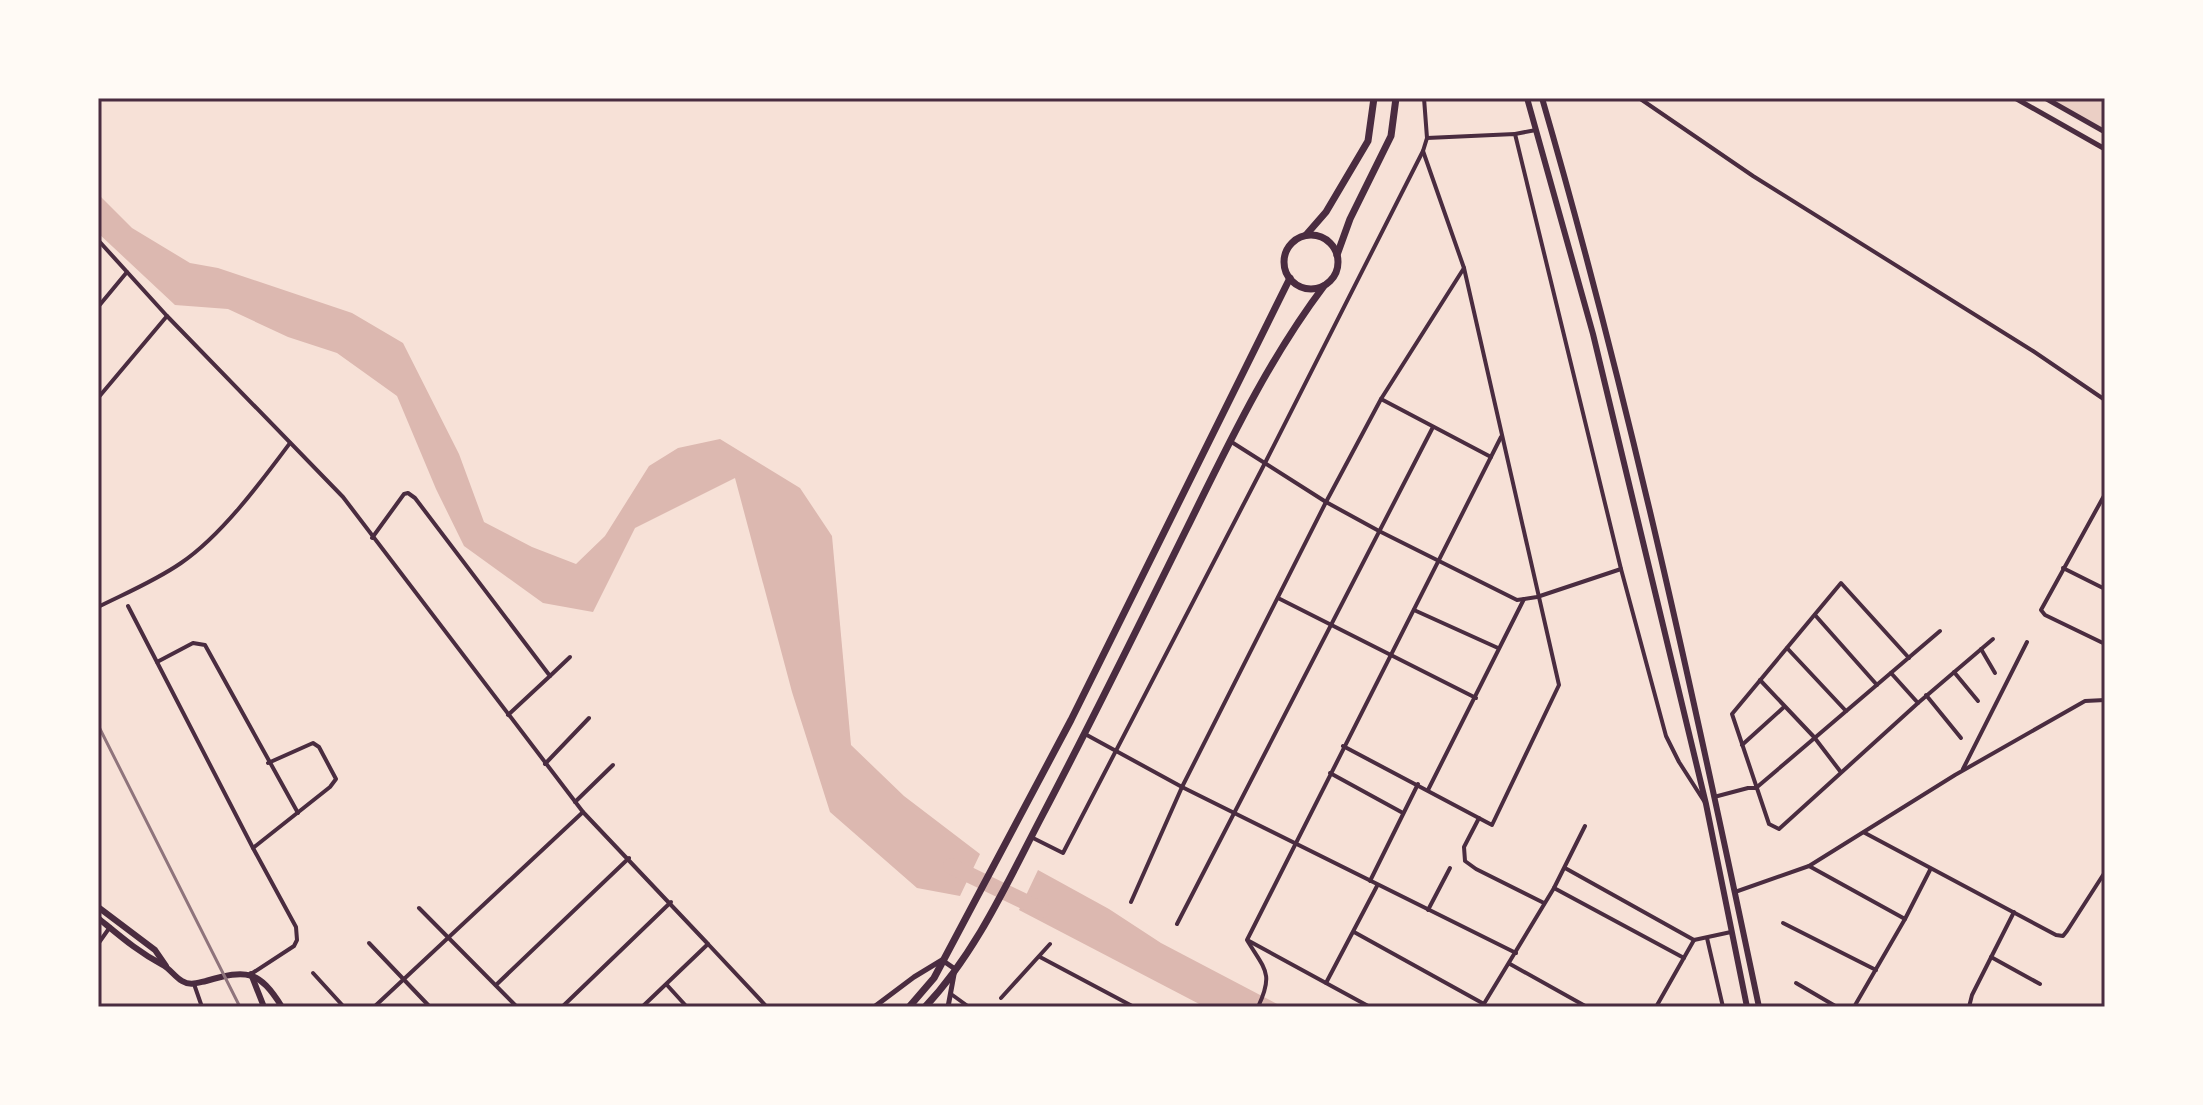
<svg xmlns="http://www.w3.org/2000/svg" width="2203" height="1105" viewBox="0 0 2203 1105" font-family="'Nunito Sans',sans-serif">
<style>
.green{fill:#ebcfc5}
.water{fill:#dcb8b0}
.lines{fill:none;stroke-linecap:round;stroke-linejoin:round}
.river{stroke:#dcb8b0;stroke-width:16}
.minor{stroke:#4a2c40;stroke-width:4}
.tertiary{stroke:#4a2c40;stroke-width:5}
.secondary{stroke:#4a2c40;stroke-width:6}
.trunk{stroke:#4a2c40;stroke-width:7}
.rail{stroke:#8f747c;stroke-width:3}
.neatline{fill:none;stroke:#4a2c40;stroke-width:3}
</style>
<rect width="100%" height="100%" fill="#f7e1d7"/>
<path class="green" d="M2044 98H2105V132Z"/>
<g class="water">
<path d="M98 194 132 228 190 263 218 268 352 313 403 343 459 454 484 522 532 547 576 564 605 536 649 466 678 448 720 439 800 488 832 536 851 745 904 796 980 854 960 896 917 888 830 812 792 692 735 478 635 528 593 612 543 603 464 546 436 489 397 396 337 353 288 337 228 309 175 305 98 233Z"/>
<path d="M1038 870 1109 909 1161 943 1283 1007H1205L1019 910Z"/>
</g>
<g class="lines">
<path class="river" d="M951 866 1042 910"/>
<g class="minor">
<path d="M1639 98 1753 176 2033 351 2105 400"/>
<path d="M1515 134 1536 130"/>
<path d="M1427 138 1515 134 1621 569 1666 736 1679 762 1704 801"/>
<path d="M98 240 167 316 343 497 583 812 708 944 642 1007"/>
<path d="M98 307 127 272"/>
<path d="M98 398 167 316"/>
<path d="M1381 399 1491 457"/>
<path d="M1230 441 1326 502 1379 531 1517 600 1537 597 1621 569"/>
<path d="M2105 494 2041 610 2045 615 2105 644"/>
<path d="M372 538 404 494 408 493 415 498 550 676 508 715"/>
<path d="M2063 568 2105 589"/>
<path d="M1278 598 1476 698"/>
<path d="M128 606 253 848 296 927 297 940 294 946 251 974"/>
<path d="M98 607C126 593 155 581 181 563 221 536 261 482 290 443"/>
<path d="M1414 610 1498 648"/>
<path d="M1815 615 1877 685"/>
<path d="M1787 648 1846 711"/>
<path d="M1981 649 1995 673"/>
<path d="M157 662 193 643 205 645 298 813"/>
<path d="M1954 672 1978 701"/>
<path d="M1891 673 1918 703 1779 829 1769 824 1732 714 1841 583 1909 658"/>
<path d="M550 676 570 657"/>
<path d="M1760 680 1814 737 1840 771"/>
<path d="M1926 695 1961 738"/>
<path d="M1918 703 1993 639"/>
<path d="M1085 734 1182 787 1516 953"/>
<path d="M1742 745 1784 707"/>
<path d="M1343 746 1492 825 1559 685 1464 268 1423 151 1427 138 1424 98"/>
<path d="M545 764 589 718"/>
<path d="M1963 769 2027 642"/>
<path d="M1330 773 1403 813"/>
<path d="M1428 790 1524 599"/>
<path d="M1714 797 1748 788H1756L1940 631"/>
<path d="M575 802 613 765"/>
<path d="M1479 818 1464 847 1465 861 1476 869 1544 903"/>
<path d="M1865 833 2056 935 2063 936 2067 931 2105 872"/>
<path d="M1033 838 1063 853 1266 461 1423 151"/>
<path d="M253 848 330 787 336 779 319 747 313 743 268 763"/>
<path d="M1809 866 1905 919"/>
<path d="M1565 868 1694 940 1731 932"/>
<path d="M1370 881 1418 784"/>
<path d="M1554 888 1684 958"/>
<path d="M1735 892 1809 866 1955 775 2085 701 2105 700"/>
<path d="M1131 902 1182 787 1326 502 1381 399 1464 268"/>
<path d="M419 908 517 1007"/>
<path d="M1428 910 1450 868"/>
<path d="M1783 923 1876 970"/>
<path d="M1177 924 1433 427"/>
<path d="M1354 932 1484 1004"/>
<path d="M1707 938 1723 1007"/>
<path d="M1249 941 1370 1007"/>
<path d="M369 943 430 1007"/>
<path d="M98 944 110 927"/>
<path d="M708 944 767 1007"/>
<path d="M1040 957 1134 1007"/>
<path d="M1991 957 2040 984"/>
<path d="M1510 964 1587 1007"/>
<path d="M313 973 344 1007"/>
<path d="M1326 983 1377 886"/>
<path d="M1796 983 1837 1007"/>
<path d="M194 984 202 1007"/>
<path d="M496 985 629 858"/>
<path d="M667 985 687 1007"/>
<path d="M951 994 969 1007"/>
<path d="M1001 998 1050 944"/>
<path d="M374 1007 583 812"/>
<path d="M562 1007 671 902"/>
<path d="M1258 1007C1274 973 1265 970 1247 940L1501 437"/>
<path d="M1482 1007 1554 888 1585 826"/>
<path d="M1656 1007 1694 940"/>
<path d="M1854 1007 1905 919 1930 870"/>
<path d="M1969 1007 1972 995 2014 912"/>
</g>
<g class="tertiary">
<path d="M2015 98 2105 149"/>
<path d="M2045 98 2105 132"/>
<path d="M874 1007 914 977 942 960 955 969 948 1007"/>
</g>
<g class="secondary">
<path d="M1527 98 1593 334 1706 804 1747 1007"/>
<path d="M1542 98C1629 397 1695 702 1759 1007"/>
<path d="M98 907 155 950 166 966"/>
<path d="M98 918C120 936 138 952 163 965 170 969 175 977 182 981 190 986 197 983 206 981 247 969 259 970 282 1007"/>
<path d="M251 974 264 1007"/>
</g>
<g class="trunk">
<path d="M1306 235 1326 212 1368 141 1374 98"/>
<circle cx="1311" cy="262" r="27"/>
<path d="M1337 255 1350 219 1391 136 1396 98"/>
<path d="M909 1007 934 978 1071 720 1290 278"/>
<path d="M925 1007C976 953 1008 881 1042 816 1092 721 1139 625 1187 528 1228 445 1268 360 1324 286"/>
</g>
<path class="rail" d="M98 725 240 1007"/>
</g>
<rect width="2203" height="1105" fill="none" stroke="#fffaf5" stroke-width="200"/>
<rect x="100" y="100" width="2003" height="905" class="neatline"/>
</svg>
